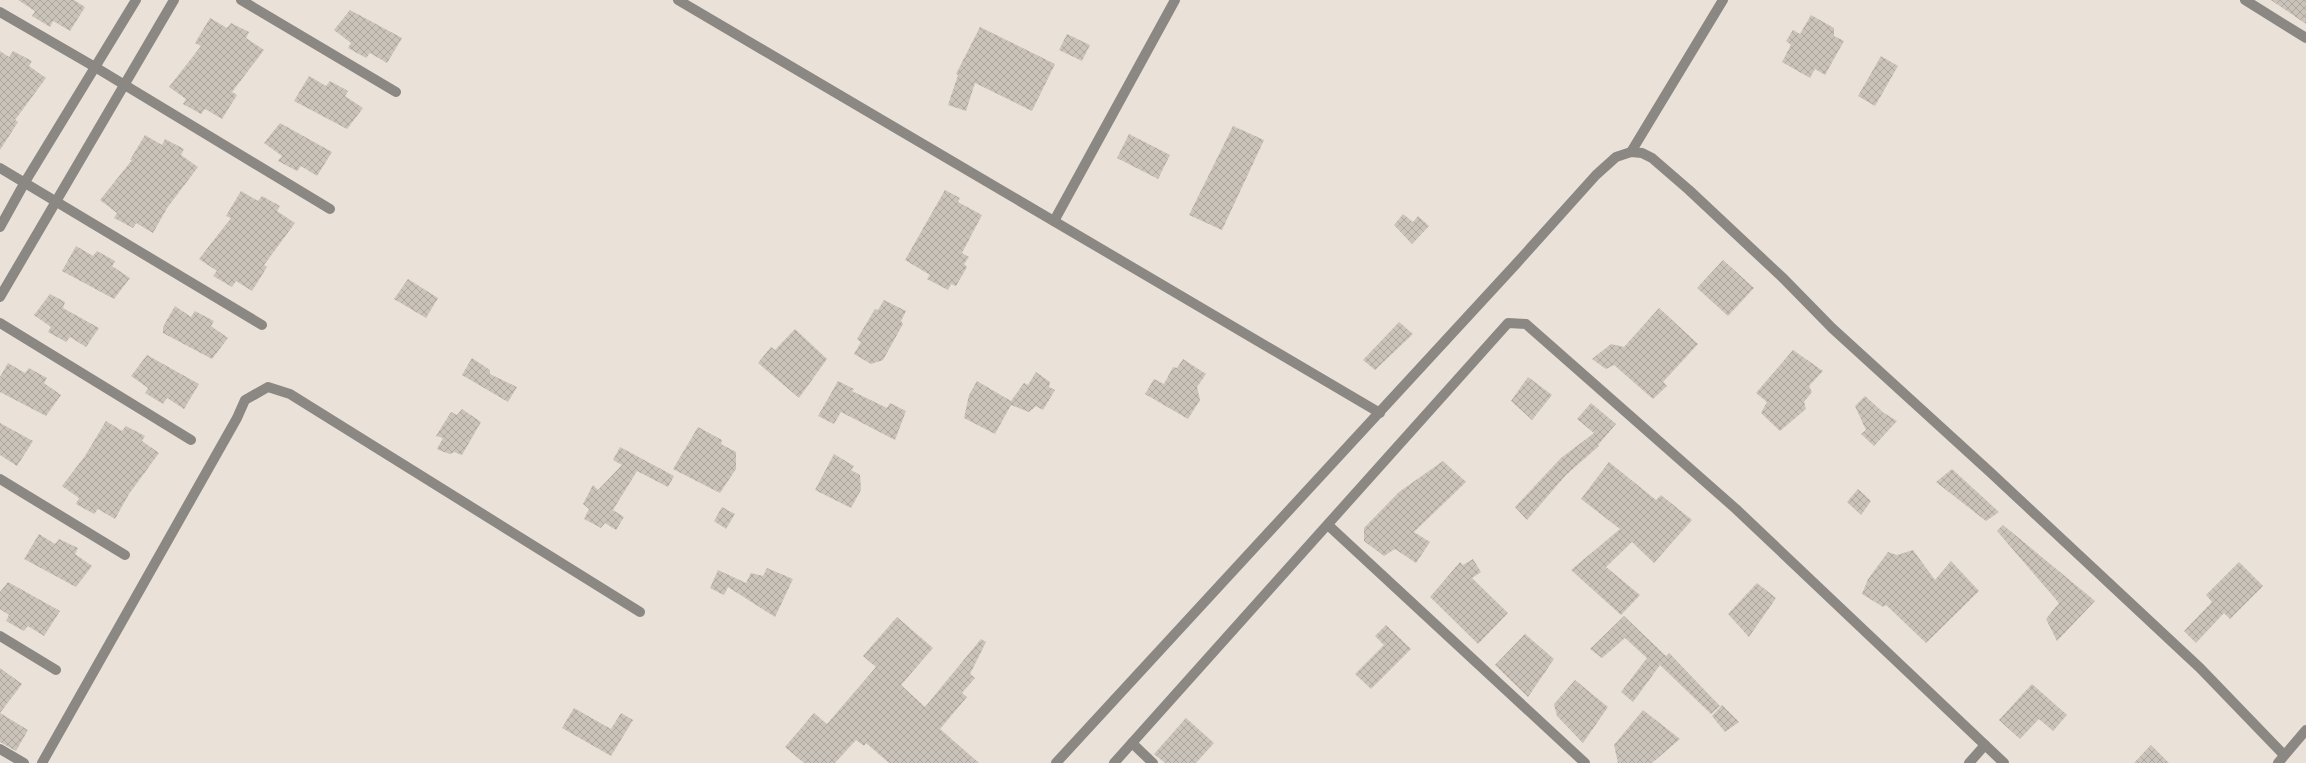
<svg xmlns="http://www.w3.org/2000/svg" width="2306" height="763" viewBox="0 0 2306 763" font-family="'DM Sans',sans-serif">
<style>
.building{fill:url(#building-cross-hatch)}
.lines{fill:none;stroke-linecap:round;stroke-linejoin:round}
.minor{stroke:#8b8783;stroke-width:10}
</style>
<defs>
<pattern id="building-cross-hatch" width="8" height="8" patternUnits="userSpaceOnUse"><rect width="8" height="8" fill="#cac3b9"/><path d="M0 0l8 8M0 8l8-8" fill="none" stroke="#ada69e"/></pattern>
</defs>
<rect width="100%" height="100%" fill="#eae2d8"/>
<g class="building">
<path d="M18 0H74L85 7 70 31 53 21 50 27 32 16 35 11Z"/>
<path d="M2271 0H2306V24Z"/>
<path d="M350 10 402 38 387 63 370 53 366 58 348 48 351 43 334 30Z"/>
<path d="M1811 15 1834 28V36L1844 41 1825 75 1815 69 1810 78 1782 62 1791 45 1786 41 1793 30 1800 34Z"/>
<path d="M210 18 227 28 231 23 249 32 246 38 264 50 232 92 237 95 222 119 205 109 201 114 183 104 186 99 169 87 201 46 195 43Z"/>
<path d="M980 27 1055 64 1032 111 975 83 966 111 948 105 958 75 956 74Z"/>
<path d="M1067 34 1090 45 1082 61 1059 50Z"/>
<path d="M0 51 9 57 13 51 32 61 29 66 46 78 15 120 18 122 0 150Z"/>
<path d="M1881 56 1898 66 1875 106 1858 96Z"/>
<path d="M309 76 326 86 330 81 348 91 345 96 363 108 347 129 294 101Z"/>
<path d="M280 123 332 152 317 176 301 166 297 171 278 161 282 156 264 143Z"/>
<path d="M1233 126 1264 140 1222 230 1189 215Z"/>
<path d="M1129 134 1170 155 1158 179 1117 158Z"/>
<path d="M145 135 162 145 165 139 184 149 181 155 198 167 167 208 153 233 136 223 133 228 114 218 117 213 100 200 132 160H130Z"/>
<path d="M945 190 960 198 958 202 982 215 962 253 969 257 964 264 967 267 956 286 951 284 948 290 927 279 930 275 905 260Z"/>
<path d="M241 191 258 201 262 196 280 206 277 211 295 223 264 265 267 267 252 291 236 281 232 287 213 276 217 271 199 259 231 218 226 216Z"/>
<path d="M1403 214 1413 222 1418 216 1429 226 1412 244 1394 225Z"/>
<path d="M76 246 93 256 97 251 115 261 112 266 130 278 114 299 62 271Z"/>
<path d="M1723 260 1754 288 1728 316 1697 288Z"/>
<path d="M408 279 438 298 426 318 394 299Z"/>
<path d="M50 294 65 302 63 308 99 328 86 347 70 337 66 342 48 332 51 327 34 315Z"/>
<path d="M884 300 906 311 901 321 903 324 883 360 871 364 854 354 861 342 857 339 875 309 878 310Z"/>
<path d="M175 306 191 317 195 311 214 321 211 326 228 338 212 359 163 333V327Z"/>
<path d="M1659 308 1698 344 1663 382 1667 386 1653 399 1614 365 1606 369 1592 359 1611 344 1624 347Z"/>
<path d="M1399 322 1413 334 1375 370 1363 360Z"/>
<path d="M795 329 827 359 799 398 758 363 771 347 775 350Z"/>
<path d="M1793 350 1823 371 1809 386 1812 392 1804 402 1806 409 1780 431 1761 413 1767 402 1756 393Z"/>
<path d="M147 355 199 384 184 409 167 398 163 404 145 393 148 388 131 376Z"/>
<path d="M472 358 490 370V374L517 387 508 402 462 375Z"/>
<path d="M1183 359 1206 374 1197 387 1200 400 1188 419 1145 394 1154 379 1164 384 1173 367 1177 368Z"/>
<path d="M8 363 25 373 29 368 47 378 44 383 61 395 46 416 0 392V377Z"/>
<path d="M1036 372 1050 382 1049 387 1055 390 1043 410 1036 406 1029 412 1011 405 995 434 964 418 969 395 977 381 1011 401 1024 383 1028 385Z"/>
<path d="M1528 377 1552 395 1532 420 1511 401Z"/>
<path d="M838 381 854 389 852 391 887 408 890 403 906 411 895 440 841 412 834 424 818 416Z"/>
<path d="M1865 396 1884 413 1897 421 1874 446 1861 434 1866 430 1855 406Z"/>
<path d="M1591 403 1616 424 1598 445 1599 446 1566 475 1527 520 1515 507 1561 458 1594 433 1577 419Z"/>
<path d="M462 409 481 422 462 455 454 452 450 454 444 452 437 449 443 438 436 436 451 412 457 415Z"/>
<path d="M106 421 122 431 126 426 145 436 142 441 159 453 129 494 115 519 98 509 94 514 76 504 79 498 62 486 85 456Z"/>
<path d="M0 423 33 441 17 466 0 455Z"/>
<path d="M698 427 722 440 721 444 736 452V469L720 493 673 469Z"/>
<path d="M620 447 674 476 668 487 637 471 613 510 624 517 616 530 605 523 601 528 584 519 589 509 583 504 593 485 598 490 622 465 613 460Z"/>
<path d="M834 454 854 466 851 470 860 475 861 490 851 508 815 490Z"/>
<path d="M1443 461 1466 482 1414 532 1430 542 1416 563 1395 549 1384 556 1364 541V528L1399 492Z"/>
<path d="M1609 462 1656 500 1661 495 1692 520 1654 563 1632 542 1606 567 1640 595 1621 615 1571 570 1620 529 1581 499Z"/>
<path d="M1952 469 1999 512 1986 521 1936 482Z"/>
<path d="M1858 489 1871 501 1861 515 1847 502Z"/>
<path d="M722 507 735 514 726 529 714 521Z"/>
<path d="M2003 525 2095 601 2057 641 2046 619 2059 603 1997 531Z"/>
<path d="M39 534 55 544 59 539 78 548 75 554 92 566 76 587 24 559Z"/>
<path d="M1913 550 1935 580 1951 561 1979 591 1926 643 1886 605 1883 607 1862 594 1868 579 1888 552 1897 555Z"/>
<path d="M1473 559 1481 572 1472 578 1508 613 1478 644 1430 597 1460 562 1463 565Z"/>
<path d="M2239 562 2263 586 2230 619 2224 613 2196 643 2184 631 2212 602 2206 595Z"/>
<path d="M767 568 793 579 775 617 728 587 724 595 710 588 718 570 746 583 751 573 763 576Z"/>
<path d="M8 582 60 611 44 636 28 626 24 631 6 621 9 615 0 609V592Z"/>
<path d="M1757 583 1776 598 1749 637 1728 614Z"/>
<path d="M1624 616 1666 656 1669 653 1720 706 1711 714 1660 665 1633 702 1621 692 1647 658 1625 638 1602 658 1590 649Z"/>
<path d="M897 617 933 648 901 685 925 707 981 639 986 642 970 674 975 678 962 693 967 697 940 729 979 763H889L866 743 864 746 856 740 835 763H804L785 747 814 713 827 724 876 667 863 656Z"/>
<path d="M1386 625 1411 649 1371 689 1355 674 1384 645 1375 636Z"/>
<path d="M1525 634 1554 659 1528 697 1495 665Z"/>
<path d="M0 668 22 684 0 713 28 730 16 751 0 742Z"/>
<path d="M1575 680 1608 707 1583 743 1557 716 1554 704Z"/>
<path d="M2032 684 2067 715 2053 731 2039 719 2020 739 1999 720Z"/>
<path d="M1722 705 1739 722 1725 732 1712 716Z"/>
<path d="M574 708 611 729 621 713 633 720 611 756 562 728Z"/>
<path d="M1643 710 1680 739 1652 763H1618L1614 745Z"/>
<path d="M1186 718 1214 743 1196 763H1165L1154 754Z"/>
<path d="M2151 745 2169 763H2134Z"/>
</g>
<g class="lines">
<g class="minor">
<path d="M241 0 396 92"/>
<path d="M678 0 1380 413"/>
<path d="M2245 0 2306 38"/>
<path d="M0 12 95 67 330 209"/>
<path d="M1631 152 1723 0"/>
<path d="M0 168 262 325"/>
<path d="M1054 221 1175 0"/>
<path d="M0 227 25 182 136 0"/>
<path d="M0 297 174 0"/>
<path d="M0 323 191 440"/>
<path d="M0 479 125 555"/>
<path d="M1328 525 1585 763"/>
<path d="M0 636 56 670"/>
<path d="M1132 743 1153 763"/>
<path d="M0 749 24 763"/>
<path d="M42 763 237 418 245 400 268 387 290 394 640 612"/>
<path d="M1056 763 1516 264 1596 175 1616 157 1631 152 1642 153 1652 158 1689 190 1784 279 1832 328 1990 472 2200 668 2284 755"/>
<path d="M1114 763 1508 323 1526 324 1736 509 2004 763"/>
<path d="M1969 763 1985 745"/>
<path d="M2278 763 2306 730"/>
</g>
</g>
</svg>
